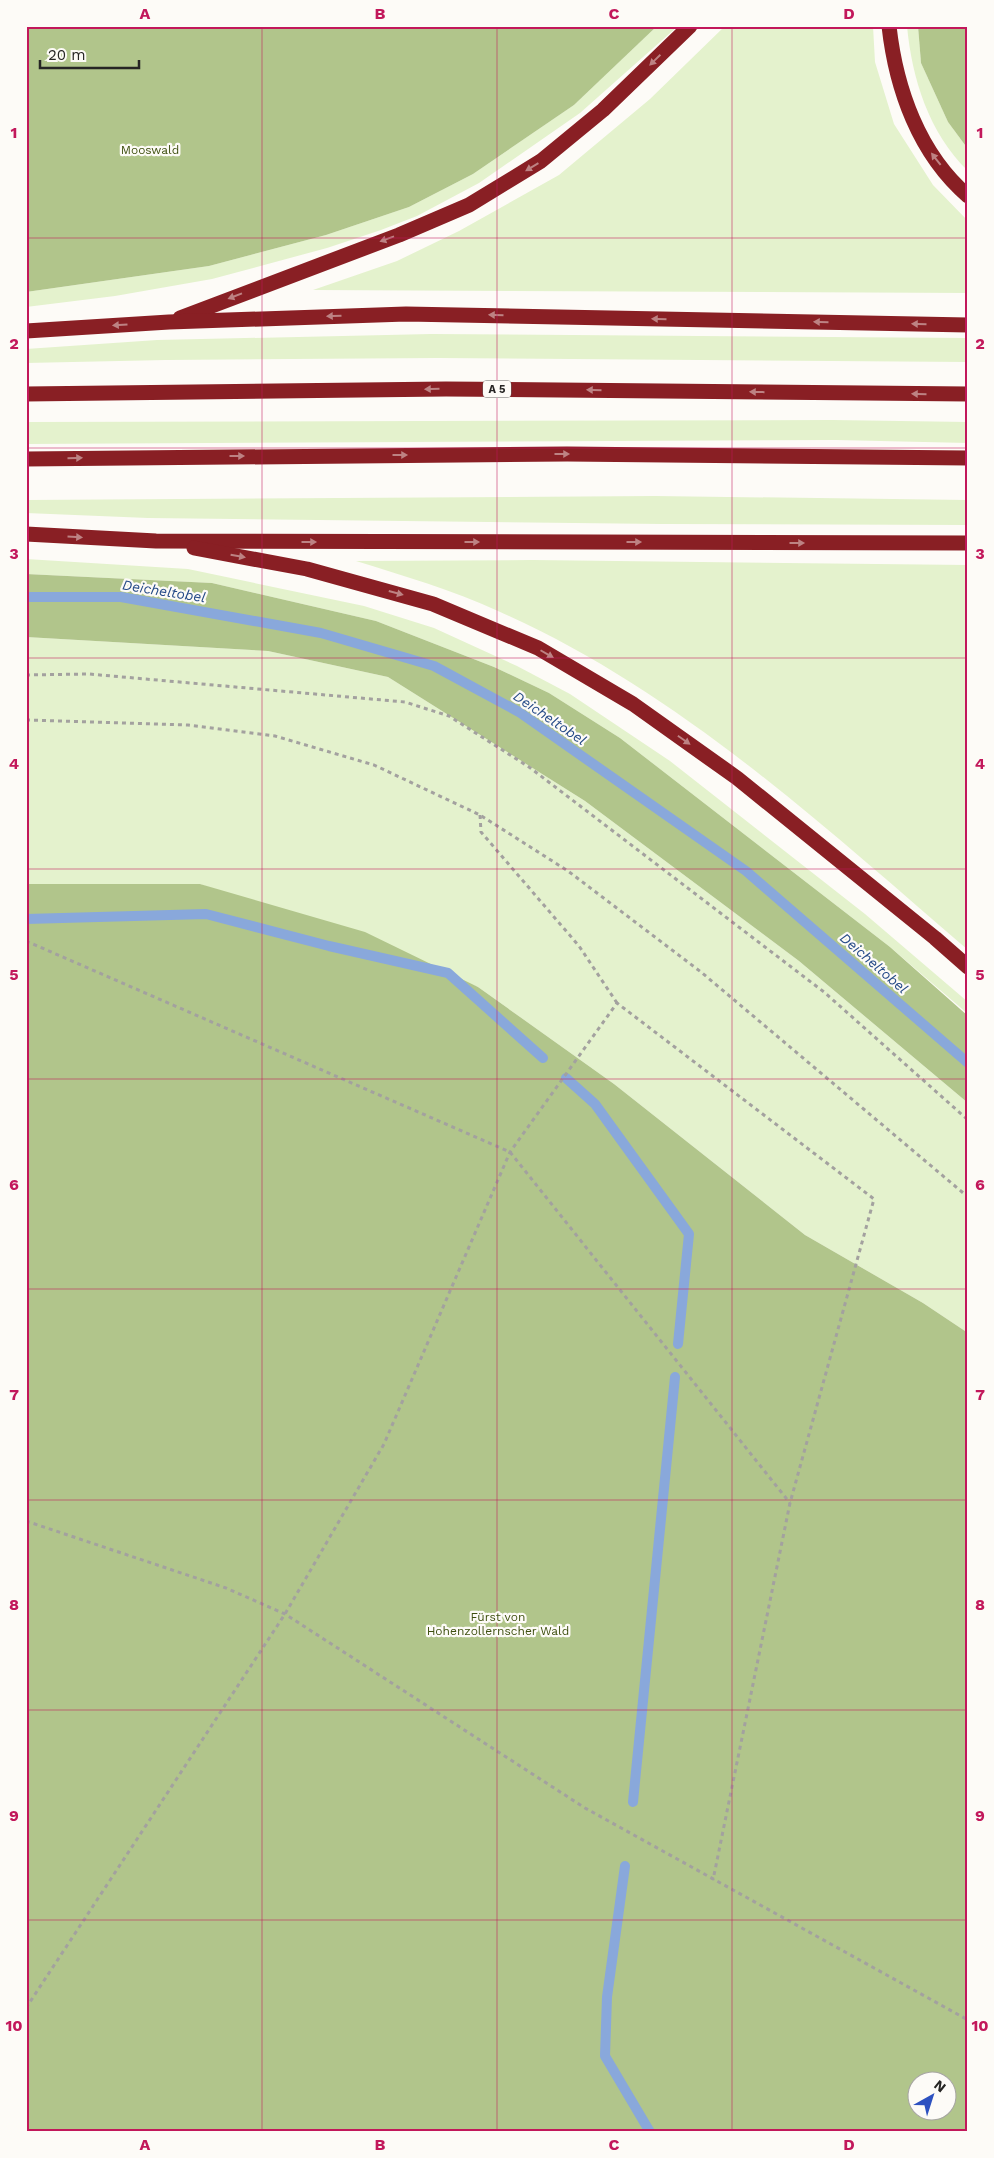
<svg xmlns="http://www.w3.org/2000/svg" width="994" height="2158" viewBox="0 0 994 2158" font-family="'Work Sans',sans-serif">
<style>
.green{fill:#e4f2cd}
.forest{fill:#b1c58b;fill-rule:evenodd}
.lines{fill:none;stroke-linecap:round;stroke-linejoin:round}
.stream{stroke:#89a8db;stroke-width:10}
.path{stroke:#a3a19f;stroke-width:3;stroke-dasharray:4 4;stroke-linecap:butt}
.highway{stroke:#891f24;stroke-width:15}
.oneway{fill:#bd8283}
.grid{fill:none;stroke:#c2185b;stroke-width:1;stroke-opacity:0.55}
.labels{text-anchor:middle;stroke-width:4.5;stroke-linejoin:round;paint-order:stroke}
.shield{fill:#fdfbf7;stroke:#666563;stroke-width:1}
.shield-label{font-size:11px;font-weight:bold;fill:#262524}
.park-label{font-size:12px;fill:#3e4f0f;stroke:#fdfbf7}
.water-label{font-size:14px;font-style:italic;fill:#264b88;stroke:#fdfbf7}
.neatline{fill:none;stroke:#c2185b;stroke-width:2}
.grid-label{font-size:16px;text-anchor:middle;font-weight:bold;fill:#c2185b}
</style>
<rect width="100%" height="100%" fill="#fdfbf7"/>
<g class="green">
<path d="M657 26H678L580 113 479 183 417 216 381 230 327 248 212 279 115 296 26 307V292L209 266 326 235 409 207 473 174 574 105Z"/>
<path d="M725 26H873L875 62 894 124 933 185 968 221V293L313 290 397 261 459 231 559 175 650 99Z"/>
<path d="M907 26H918L921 63 948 122 968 149V171C929 133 912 79 907 26Z"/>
<path d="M431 334 968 338V362L438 358 166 360 26 363V349L157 340Z"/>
<path d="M832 420 968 422V443L836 440 26 444V422Z"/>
<path d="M655 496 968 500V525L662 524 148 518 26 513V500Z"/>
<path d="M26 559 188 569 364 606 434 628 517 666 570 694 670 761 865 914 968 1002V1014L890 947 620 738 549 693 494 667 376 621 212 583 26 574Z"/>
<path d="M532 560 968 565V950C821 824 677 690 498 611 453 590 404 576 356 561Z"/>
<path d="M26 637 268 651 388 677 585 801 799 961 968 1103V1333L923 1303 805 1235 614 1084 478 987 200 884H26Z"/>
</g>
<g class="forest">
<path d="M26 26H657L574 105 473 174 409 207 326 235 209 266 26 292Z"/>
<path d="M918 26H968V149L948 122 921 63Z"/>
<path d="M26 574 212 583 376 621 494 667 549 693 620 738 890 947 968 1016V1103L799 961 585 801 388 677 268 651 26 637Z"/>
<path d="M26 884H200L365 932 478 987 614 1084 805 1235 923 1303 968 1333V2132H26ZM916 2080H946V2110H916Z"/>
</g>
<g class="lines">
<g class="stream">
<path d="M26 597H121L321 633 434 666 519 712 746 871 968 1063"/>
<path d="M26 919 206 914 329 946 448 973 543 1058"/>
<path d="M566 1078 595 1104 689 1234 678 1344"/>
<path d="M633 1802 675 1377"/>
<path d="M625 1866 607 1997 605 2056 650 2132"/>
</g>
<g class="path">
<path d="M26 675 89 674 405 702 449 716 529 767 824 992 968 1120"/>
<path d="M26 720 188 725 275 736 374 765 480 815 568 871 701 972 968 1197"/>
<path d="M480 815 481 832 579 946 617 1003"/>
<path d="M26 941 510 1152 790 1503"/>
<path d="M26 1521 226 1588 285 1614 585 1808 968 2020"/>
<path d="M26 2008 285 1614 384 1444 510 1152 617 1003 874 1199 790 1503 713 1880"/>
</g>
<g class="highway">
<path d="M889 26C896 89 919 154 968 196"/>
<path d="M180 318 399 235 469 205 541 161 603 110 690 26"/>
<path d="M26 331 169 322 406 314 968 325"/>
<path d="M26 394 446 389 968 394"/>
<path d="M26 459 567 454 968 458"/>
<path d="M26 534 156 541 968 543"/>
<path d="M194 548 307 569 433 604 538 648 633 704 737 778 935 938 968 967"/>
</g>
</g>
<defs><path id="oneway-solid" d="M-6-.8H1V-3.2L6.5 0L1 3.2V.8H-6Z" transform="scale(1.25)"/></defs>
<g class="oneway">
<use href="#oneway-solid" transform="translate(655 60) rotate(136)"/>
<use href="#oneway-solid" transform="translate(936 159) rotate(-128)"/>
<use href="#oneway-solid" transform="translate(532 167) rotate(149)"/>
<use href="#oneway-solid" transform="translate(387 239) rotate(160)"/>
<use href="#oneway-solid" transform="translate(235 296) rotate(159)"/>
<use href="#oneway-solid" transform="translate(496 315) rotate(-179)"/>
<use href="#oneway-solid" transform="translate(334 316) rotate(178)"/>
<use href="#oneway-solid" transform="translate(659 319) rotate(-179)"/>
<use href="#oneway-solid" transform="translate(821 322) rotate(-179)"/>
<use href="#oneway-solid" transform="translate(919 324) rotate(-179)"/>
<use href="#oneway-solid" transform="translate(120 325) rotate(176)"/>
<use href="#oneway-solid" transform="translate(432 389) rotate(179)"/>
<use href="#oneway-solid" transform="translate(594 390) rotate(-179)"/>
<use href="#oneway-solid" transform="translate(757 392) rotate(-179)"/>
<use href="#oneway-solid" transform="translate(919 394) rotate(-179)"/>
<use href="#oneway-solid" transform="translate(562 454)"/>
<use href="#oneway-solid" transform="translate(400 455)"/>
<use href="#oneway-solid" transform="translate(237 456)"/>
<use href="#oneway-solid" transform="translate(75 458) rotate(-1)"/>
<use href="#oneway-solid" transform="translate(75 537) rotate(3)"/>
<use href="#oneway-solid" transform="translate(309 542)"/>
<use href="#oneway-solid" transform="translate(472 542)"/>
<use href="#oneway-solid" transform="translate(634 542)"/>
<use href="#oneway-solid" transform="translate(797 543)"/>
<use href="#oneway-solid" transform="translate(238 556) rotate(10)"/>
<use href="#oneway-solid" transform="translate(396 593) rotate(15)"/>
<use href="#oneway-solid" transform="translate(547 654) rotate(30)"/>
<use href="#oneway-solid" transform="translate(684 740) rotate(35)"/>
</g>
<path class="grid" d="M262 26V2132M497 26V2132M732 26V2132M26 238H968M26 448H968M26 658H968M26 869H968M26 1079H968M26 1289H968M26 1500H968M26 1710H968M26 1920H968"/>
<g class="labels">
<rect class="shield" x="483" y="380.5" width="28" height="17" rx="4"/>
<g class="shield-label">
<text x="497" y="393">A 5</text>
</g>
<g class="park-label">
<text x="150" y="154">Mooswald</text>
<text x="498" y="1621">Fürst von<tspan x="498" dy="14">Hohenzollernscher Wald</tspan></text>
</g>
<g class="water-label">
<text transform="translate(164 591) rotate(9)" y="5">Deicheltobel</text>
<text transform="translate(550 718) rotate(34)" y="5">Deicheltobel</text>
<text transform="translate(874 963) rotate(41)" y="5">Deicheltobel</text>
</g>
</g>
<rect width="994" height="2158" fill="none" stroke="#fdfbf7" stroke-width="55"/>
<g transform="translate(932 2096) rotate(39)"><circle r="24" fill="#fdfbf7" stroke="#a7a5a3"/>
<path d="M0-4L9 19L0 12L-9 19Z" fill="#2d51c0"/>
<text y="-8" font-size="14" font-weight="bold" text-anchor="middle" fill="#262524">N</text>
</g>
<path d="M40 60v8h99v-8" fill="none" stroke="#262524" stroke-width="2.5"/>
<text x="48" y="60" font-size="15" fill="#262524" stroke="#fdfbf7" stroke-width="4" paint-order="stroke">20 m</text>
<rect x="28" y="28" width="938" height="2102" class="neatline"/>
<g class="grid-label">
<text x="145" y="19">A</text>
<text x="380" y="19">B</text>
<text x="614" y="19">C</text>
<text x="849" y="19">D</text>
<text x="14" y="138">1</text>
<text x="980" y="138">1</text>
<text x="14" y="349">2</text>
<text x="980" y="349">2</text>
<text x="14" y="559">3</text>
<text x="980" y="559">3</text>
<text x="14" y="769">4</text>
<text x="980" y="769">4</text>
<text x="14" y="980">5</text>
<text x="980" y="980">5</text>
<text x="14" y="1190">6</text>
<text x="980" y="1190">6</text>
<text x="14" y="1400">7</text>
<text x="980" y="1400">7</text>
<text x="14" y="1610">8</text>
<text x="980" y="1610">8</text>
<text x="14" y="1821">9</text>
<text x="980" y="1821">9</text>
<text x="14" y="2031">10</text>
<text x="980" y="2031">10</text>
<text x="145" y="2150">A</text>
<text x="380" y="2150">B</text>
<text x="614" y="2150">C</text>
<text x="849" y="2150">D</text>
</g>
</svg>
